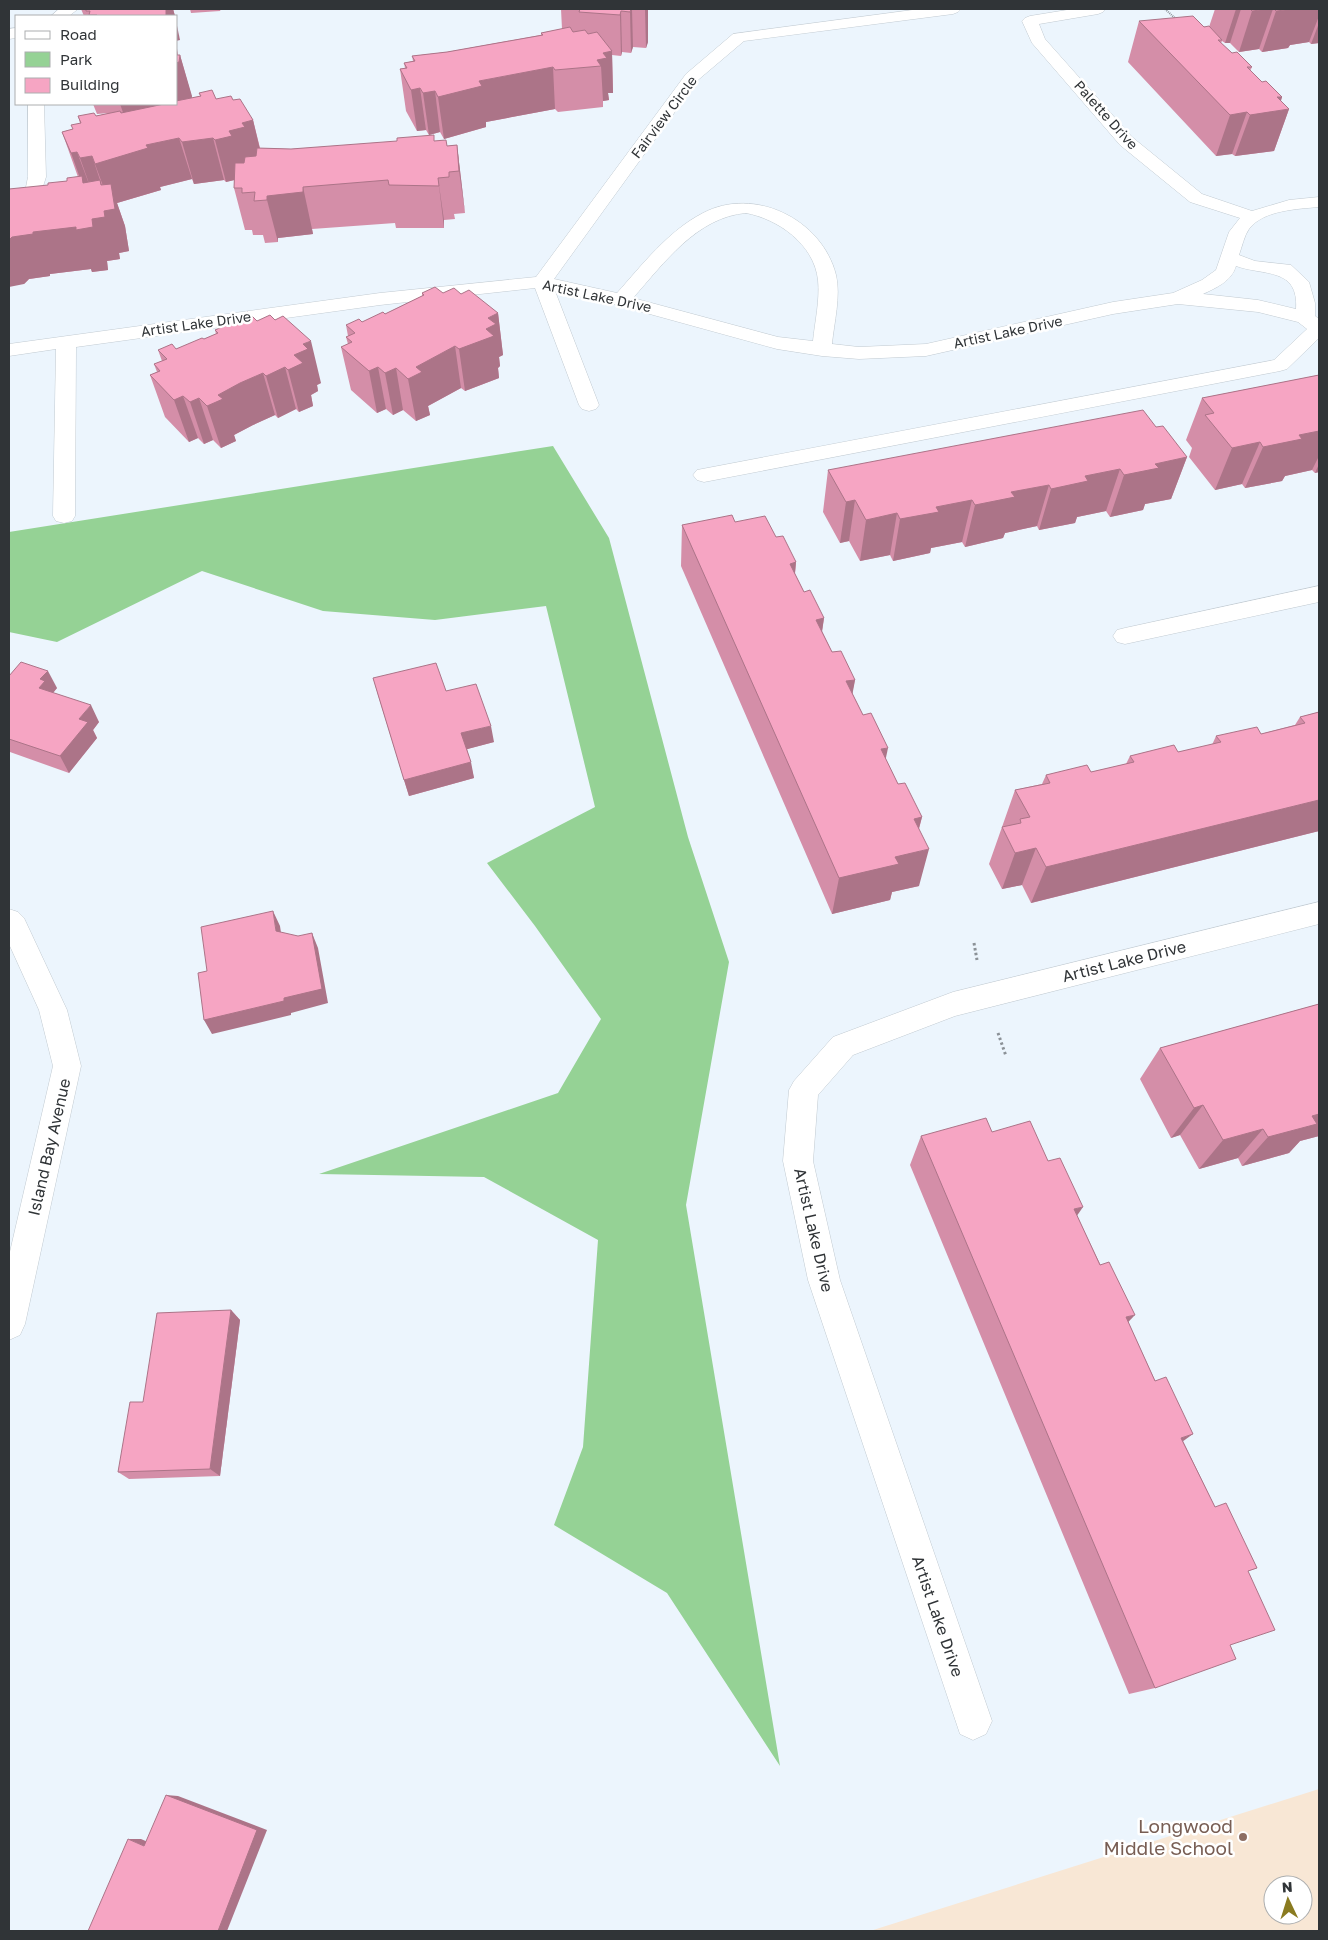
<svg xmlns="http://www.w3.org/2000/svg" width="1328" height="1940" viewBox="0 0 1328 1940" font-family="'Golos Text',sans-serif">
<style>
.education{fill:#f8e7d5;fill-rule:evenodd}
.green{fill:#95d295}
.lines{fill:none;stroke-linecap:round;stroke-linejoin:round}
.minor-casing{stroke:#c1cad1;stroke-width:1}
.path-far1{stroke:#8b9197;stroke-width:2;stroke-dasharray:1 1;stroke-linecap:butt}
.path{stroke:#8b9197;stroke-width:3;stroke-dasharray:2.5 2.5;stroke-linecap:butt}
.minor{fill:#fff;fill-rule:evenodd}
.wall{fill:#d48ea8}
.shaded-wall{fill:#ac7488}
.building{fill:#f6a5c3;stroke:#ac7488}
.education-dot{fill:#8d6e63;stroke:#fff;stroke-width:2}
.labels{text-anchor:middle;stroke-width:5;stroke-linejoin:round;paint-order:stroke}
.far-street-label{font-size:14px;fill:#303437;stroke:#fff}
.street-label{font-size:16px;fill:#303437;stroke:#fff}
.near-education-label{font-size:19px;fill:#785e54;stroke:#fff;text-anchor:end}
</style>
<rect width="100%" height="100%" fill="#ecf5fd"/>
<path class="education" d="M1319 1789V1931H869H870ZM1273 1885H1303V1915H1273Z"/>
<path class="green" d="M553 446 609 538 688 837 729 962 686 1205 780 1766 667 1593 554 1525 583 1447 598 1240 484 1177 319 1174 558 1093 601 1019 535 926 487 863 595 807 546 606 435 620 323 611 202 571 57 642 9 632V532Z"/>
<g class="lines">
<defs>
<g id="minor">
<path d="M59 9H78L69 16H51Z"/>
<path d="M920 9H961L958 12 953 14 744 41 698 80 554 279 617 293C642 265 668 231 703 213 754 186 822 219 836 275 841 296 834 323 832 344L859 347 926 344 1113 302 1173 293 1202 280 1216 270 1229 232 1240 218 1190 202 1120 145 1032 43 1022 21 1025 18 1030 16 1073 9H1105L1103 12 1098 14 1039 24 1045 39 1132 137 1202 194 1252 211 1289 200 1319 197V207C1298 209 1263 210 1249 229 1244 236 1242 247 1239 255L1255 261 1291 265 1309 282 1315 303V316L1319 319V338L1287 369 1280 371 704 482 697 480 693 475 697 470 1274 360 1307 329 1298 322 1258 312 1178 304 1113 314 926 356 859 359 822 356 777 349 617 305 555 291 599 405 596 409 589 411 582 409 579 405 535 288 380 305 76 347 75 516 72 521 64 523 56 521 53 516 56 349 9 356V344L380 293 536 277 686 74 733 34ZM746 213C778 219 814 244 818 280 820 300 815 321 813 341L778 337 633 298C664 263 697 217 746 213ZM1236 266C1263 276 1299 267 1296 309L1258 300 1203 294C1216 288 1232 281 1236 266Z"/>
<path d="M16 28V38L9 39V29Z"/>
<path d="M28 104H44L46 177 39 199 9 207V196L25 192 28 177Z"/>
<path d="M1319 586V602L1125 644 1117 642 1113 636 1117 630 1125 628Z"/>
<path d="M1319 902V924L955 1016 853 1055 818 1095 813 1161 840 1280 992 1721 986 1734 973 1740 960 1734 808 1280 783 1161 789 1090 794 1081 833 1037 953 992Z"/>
<path d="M9 909 18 912 24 918 67 1010 81 1066 25 1324 20 1335 9 1340V1256L53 1066 39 1010 9 944Z"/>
</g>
</defs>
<use href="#minor" class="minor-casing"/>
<path class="path-far1" d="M1165 9 1177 20"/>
<g class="path">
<path d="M974 943 977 960"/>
<path d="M998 1033 1006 1056"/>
</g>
<use href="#minor" class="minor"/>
</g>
<g class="wall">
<path d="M81 9H173L175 16H84Z"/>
<path d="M190 9H224H221L220 11 191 13Z"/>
<path d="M561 9H648V42L646 48 633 47 631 53 622 52 621 56 612 55 613 93H608L609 100 603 101V107L558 112 555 109 486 122V127L444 139 440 132 429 135 426 130 417 131 406 111 400 69 405 68 404 63 413 61 412 56 447 52 541 35V33L562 29Z"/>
<path d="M1215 9H1319V43L1311 44 1309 42 1290 45 1288 48 1262 52 1259 49 1239 52 1230 43H1225L1222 41 1221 43 1232 53 1252 67 1250 71 1262 82 1282 97 1281 101 1289 109 1274 151 1235 156 1232 154 1216 156 1128 62 1139 21 1209 27Z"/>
<path d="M176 42 178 55H180L192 98 200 96 199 93 216 99 233 100 253 120 260 148 291 149 435 141 447 146 457 145 465 213 454 214 455 219 444 220V228H396L395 223 312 229 313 234 278 238V242L265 243 263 235H253L252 230H245L234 188V180L226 182 224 180 194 184 192 179 160 187 161 190 117 203 125 226 129 251 119 253 120 259 107 261 108 270 92 272 91 269 50 274V276L29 279 24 284 48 185 67 181 78 177 62 132 73 129 80 123 78 116H96L109 113 97 114 93 104H176Z"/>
<path d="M422 293 461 294 498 313 503 355 499 357 500 366 498 368 499 378 465 391 461 388 428 406 430 415 416 421 403 410 393 415 386 409 377 413 351 390 341 347 348 344 346 337 348 336 346 325 362 322 385 314 422 296Z"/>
<path d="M235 318 321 383 317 385 318 391 311 395 313 406 299 412 296 409 278 418 275 415 253 425 234 435 236 441 221 448 213 440 204 444 198 438 189 442 165 417 150 375 157 372 154 364 162 361 158 350 176 349 204 339 216 334 215 330 236 321Z"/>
<path d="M1319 375V472L1315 473 1312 470 1285 476 1282 481 1245 488 1242 484 1215 490 1189 457 1192 448 1186 440 1202 398Z"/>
<path d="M1156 427 1187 457 1171 499 1145 504 1143 510 1110 517 1106 511 1077 517 1075 523 1039 530 1037 526 1005 533 1003 538 965 547 962 542 931 548 930 553 893 561 890 555 860 561 849 541 840 543 823 512 828 470Z"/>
<path d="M735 522 776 537 796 562 795 574 804 592 824 618 822 631 832 652 855 680 852 693 863 715 898 784 922 817 919 829V886L892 892 890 900 832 914 681 566 682 525Z"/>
<path d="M9 676 57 688 53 693 99 722 93 730 97 738 69 773 10 752 9 753Z"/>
<path d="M373 678 446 691 494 742 467 749 474 778 409 796 378 695Z"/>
<path d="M1319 712V831L1031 903 1022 885 1002 889 989 864 1015 790 1042 784 1046 775 1091 772 1126 764 1130 756 1178 752 1212 745 1216 736 1261 734 1295 725 1300 717Z"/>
<path d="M1319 1004V1136L1300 1141 1289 1153 1242 1166 1238 1158 1199 1169 1180 1135 1171 1138 1140 1079 1160 1048Z"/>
<path d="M992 1132 1048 1161 1077 1216 1128 1322 1183 1441 1215 1507 1257 1568 1248 1571 1230 1645 1155 1688 1129 1694 910 1165 921 1136Z"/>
<path d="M231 1310 240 1320 220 1476 129 1479 118 1472 143 1402Z"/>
</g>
<g class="shaded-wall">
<path d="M166 9H173L175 16H166Z"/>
<path d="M631 9H632L633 47 631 53 630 12Z"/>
<path d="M645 9H648V42L646 48Z"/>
<path d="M1236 9H1241L1230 43H1225Z"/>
<path d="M1268 9H1273L1259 49 1239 52 1252 11Z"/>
<path d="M1294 9H1319V16L1309 42 1290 45 1288 48 1262 52 1276 11Z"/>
<path d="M621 11 622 52 621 56 620 15Z"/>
<path d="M176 21 180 40 176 41Z"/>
<path d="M1319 23V43L1311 44Z"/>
<path d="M176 42 178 59 180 55 192 96 191 103 126 121 120 104H176Z"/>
<path d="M612 51 613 93H608L609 100 603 101 601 66 597 60 603 53Z"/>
<path d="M553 67 555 109 486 122V127L444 139 438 97 479 81Z"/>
<path d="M420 88 426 130 417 131 411 90Z"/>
<path d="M435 91 440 132 429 135 423 93Z"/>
<path d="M1277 97H1282L1277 111 1289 109 1274 151 1235 156 1250 115Z"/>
<path d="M1247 112 1232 154 1216 156 1230 115Z"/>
<path d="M253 120 263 162 243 178 226 182 215 140 242 123Z"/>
<path d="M179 138 192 179 160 187 161 190 117 203 125 226 129 251 119 253 120 259 107 261 108 270 92 272 91 269 50 274V276L29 279 24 284 9 287V240L12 237 33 232 86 195 71 153 77 152 95 200 80 158 92 156 110 210V205L95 164 133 152 146 145Z"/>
<path d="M213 138 224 180 194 184 182 142Z"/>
<path d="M457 145 462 187 465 213 459 171Z"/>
<path d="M438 178 444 220V228L439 186Z"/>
<path d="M303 187 312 229 313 234 278 238V242L267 200V196Z"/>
<path d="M498 313 503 355 499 357 500 366 498 368 499 378 465 391 459 349 486 329 488 318Z"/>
<path d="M311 341 321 383 317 385 318 391 311 395 313 406 299 412 288 370 294 355 303 344Z"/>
<path d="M455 346 461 388 428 406 430 415 416 421 408 379 416 367Z"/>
<path d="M285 367 296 409 278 418 266 376Z"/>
<path d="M378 367 386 409 377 413 369 371Z"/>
<path d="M396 368 403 410 393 415 385 373Z"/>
<path d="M263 373 275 415 253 425 234 435 236 441 221 448 207 406 218 395 240 383Z"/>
<path d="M183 396 198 438 189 442 174 400Z"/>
<path d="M199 398 213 440 204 444 190 402Z"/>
<path d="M1319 431V456L1312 470 1285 476 1282 481 1245 488 1263 447 1299 435Z"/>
<path d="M1260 442 1242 484 1215 490 1232 448Z"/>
<path d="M1187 457 1171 499 1145 504 1143 510 1110 517 1124 475 1155 464Z"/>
<path d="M1319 464V472L1315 473Z"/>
<path d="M1120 469 1106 511 1077 517 1075 523 1039 530 1051 489 1085 476Z"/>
<path d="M1049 485 1037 526 1005 533 1003 538 965 547 975 505 1011 492Z"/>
<path d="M855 500 849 541 840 543 846 502Z"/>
<path d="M972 500 962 542 931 548 930 553 893 561 900 519 936 507Z"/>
<path d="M897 513 890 555 860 561 866 520Z"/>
<path d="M796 562 792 603 790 564Z"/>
<path d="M824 618 818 659 816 620Z"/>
<path d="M48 671 57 688 52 694 39 688 40 679Z"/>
<path d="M855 680 848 719 846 681Z"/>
<path d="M91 705 99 722 93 730 97 738 69 773 60 756 79 719Z"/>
<path d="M491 726 494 742 464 750 461 733Z"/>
<path d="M888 748 880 786 881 749Z"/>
<path d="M471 762 474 778 409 796 404 780Z"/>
<path d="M1319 800V831L1031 903 1046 867Z"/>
<path d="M922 817 912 853 929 849 919 886 892 892 890 900 832 914 839 878 895 857 914 819Z"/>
<path d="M1036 848 1022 885 1002 889 1015 853Z"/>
<path d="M273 911 280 926 283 946 276 931Z"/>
<path d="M312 933 318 948 328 1003 291 1013V1015L212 1034 204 1020Z"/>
<path d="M1203 1105 1180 1135 1171 1138 1194 1108Z"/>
<path d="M1319 1114V1136L1300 1141 1289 1153 1242 1166 1268 1137 1312 1116Z"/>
<path d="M1263 1129 1238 1158 1199 1169 1223 1140Z"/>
<path d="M1083 1207 1065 1233 1074 1209Z"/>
<path d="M231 1310 240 1320 220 1476 210 1469Z"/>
<path d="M1135 1315 1113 1338 1126 1317Z"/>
<path d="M1193 1434 1168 1452 1181 1438Z"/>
<path d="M166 1795 178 1796 267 1830 227 1931H218Z"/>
<path d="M128 1839H141L157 1846H144Z"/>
</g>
<g class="building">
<path d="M86 9H166V16H97V15H89L90 11H86Z"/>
<path d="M580 9H631L630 12 621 11 620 15 579 12Z"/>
<path d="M1250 9H1268L1252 11Z"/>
<path d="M1274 9H1294L1276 11Z"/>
<path d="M1193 16 1204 27 1209 26 1222 40H1218L1232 53 1237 52 1252 67H1247L1262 82 1266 81 1282 97H1277L1289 109 1250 115 1247 112 1230 115 1139 21Z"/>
<path d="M570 27 573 32 585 30 588 34 597 32 612 51 603 53 607 58 597 60 601 66 555 70 553 67 479 81 482 86 438 97 435 91 423 93 420 88 411 90 400 69 407 68 404 63 415 61 412 56 447 52 543 35 541 33Z"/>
<path d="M176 55H180L179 62 176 63Z"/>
<path d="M212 90 216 99 231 96 233 100 240 99 253 120 242 123 245 127 229 131 232 136 215 140 213 138 182 142 179 138 146 145 148 148 95 164 92 156 80 158 77 152 71 153 62 132 73 129 71 125 81 123 78 116 94 113 96 116 120 111 121 113 164 104H176V101L201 96 199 93Z"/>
<path d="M434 135V141L446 140 447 146 457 145 459 171 449 172V177L438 178 439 186 389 185 388 180 303 187V192L267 196V200L254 201 255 192 242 193V188H234L235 163H244L245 157 256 156 257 148 291 149 397 141V138Z"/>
<path d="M82 176 83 183 100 180 101 185 111 184 115 209 104 211 105 217 92 219 93 227 76 230V227L33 232V234L12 237 9 240V189L48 185V183L67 181V178Z"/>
<path d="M435 287 443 293 454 288 461 294 469 290 498 313 488 318 496 324 486 329 494 336 459 349 455 346 416 367 422 372 408 379 396 368 385 373 378 367 369 371 341 347 352 342 346 337 355 333 346 325 359 319 362 322 383 312 385 314 424 295 422 293Z"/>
<path d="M248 312 257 321 270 315 275 320 283 316 311 341 303 344 308 349 294 355 303 363 288 370 285 367 266 376 263 373 240 383 218 395 223 399 207 406 199 398 190 402 183 396 174 400 150 375 160 371 154 364 167 359 158 350 172 344 176 349 202 338 204 339 218 333 215 330 238 320 235 318Z"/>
<path d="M1319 375V431L1299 435 1302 439 1263 447 1260 442 1232 448 1205 415 1214 413 1202 398Z"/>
<path d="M1143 410 1156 427 1163 426 1187 457 1155 464 1159 468 1124 475 1120 469 1085 476 1088 481 1051 489 1049 485 1011 492 1015 497 975 505 972 500 936 507 939 512 900 519 897 513 866 520 855 500 846 502 828 470Z"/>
<path d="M732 515 735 522 765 516 776 537 783 536 796 562 790 564 804 592 810 590 824 618 816 620 832 652 841 651 855 680 846 681 863 715 871 713 888 748 881 749 898 784 905 783 922 817 914 819 929 849 895 857 899 864 839 878 682 525Z"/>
<path d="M21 662 48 671 40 679 45 681 39 688 91 705 79 719 88 722 60 756 9 739V676Z"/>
<path d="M436 663 446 691 476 684 491 726 461 733 471 762 404 780 373 678Z"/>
<path d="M1319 712V800L1046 867 1036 848 1015 853 1002 827 1021 823 1020 819 1030 817 1015 790 1050 783 1046 775 1087 765 1091 772 1134 762 1130 756 1174 745 1178 752 1221 742 1216 736 1257 727 1261 734 1305 723 1300 717Z"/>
<path d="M273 911 276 931 298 936 312 933 322 989 284 998V1001L204 1020 198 973 207 971 201 927Z"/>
<path d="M1319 1004V1114L1312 1116 1317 1124 1268 1137 1263 1129 1223 1140 1203 1105 1194 1108 1160 1048Z"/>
<path d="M986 1118 992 1132 1030 1121 1048 1161 1060 1158 1083 1207 1074 1209 1100 1265 1109 1262 1135 1315 1126 1317 1155 1381 1166 1377 1193 1434 1181 1438 1215 1507 1226 1503 1257 1568 1248 1571 1275 1630 1230 1645 1236 1659 1155 1688 921 1136Z"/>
<path d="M231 1310 210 1469 118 1472 130 1402H143L157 1313Z"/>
<path d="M166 1795 257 1830 218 1931H88L128 1839 144 1846Z"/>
</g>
<circle class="education-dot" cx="1243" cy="1837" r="5"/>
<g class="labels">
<g class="far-street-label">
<text transform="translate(1106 115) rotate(48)" y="5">Palette Drive</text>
<text transform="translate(664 117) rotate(-53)" y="5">Fairview Circle</text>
<text transform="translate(597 296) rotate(12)" y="5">Artist Lake Drive</text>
<text transform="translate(196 324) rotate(-8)" y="5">Artist Lake Drive</text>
<text transform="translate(1008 332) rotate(-12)" y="5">Artist Lake Drive</text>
</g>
<g class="street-label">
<text transform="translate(1124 961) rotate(-14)" y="6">Artist Lake Drive</text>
<text transform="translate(49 1147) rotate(-77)" y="6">Island Bay Avenue</text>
<text transform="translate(814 1230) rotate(77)" y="6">Artist Lake Drive</text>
<text transform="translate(938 1616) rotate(71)" y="6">Artist Lake Drive</text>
</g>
<g class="near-education-label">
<text x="1233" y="1833">Longwood<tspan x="1233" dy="22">Middle School</tspan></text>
</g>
</g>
<rect width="1328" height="1940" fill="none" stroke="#303437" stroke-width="20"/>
<rect x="15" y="15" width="162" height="90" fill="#ffffff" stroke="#acaeaf"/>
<rect x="25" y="31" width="25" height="8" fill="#ffffff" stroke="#acaeaf"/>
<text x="60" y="40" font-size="15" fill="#303437">Road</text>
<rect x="25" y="52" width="25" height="15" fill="#95d295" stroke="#acaeaf"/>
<text x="60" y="65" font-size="15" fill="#303437">Park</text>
<rect x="25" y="78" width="25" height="15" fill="#f6a5c3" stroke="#acaeaf"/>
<text x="60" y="90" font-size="15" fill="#303437">Building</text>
<g transform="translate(1288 1900) rotate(356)"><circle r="24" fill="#ffffff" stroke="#acaeaf"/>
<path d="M0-4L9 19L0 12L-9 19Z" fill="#8a7b20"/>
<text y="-8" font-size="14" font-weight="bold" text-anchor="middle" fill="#303437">N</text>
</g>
</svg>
